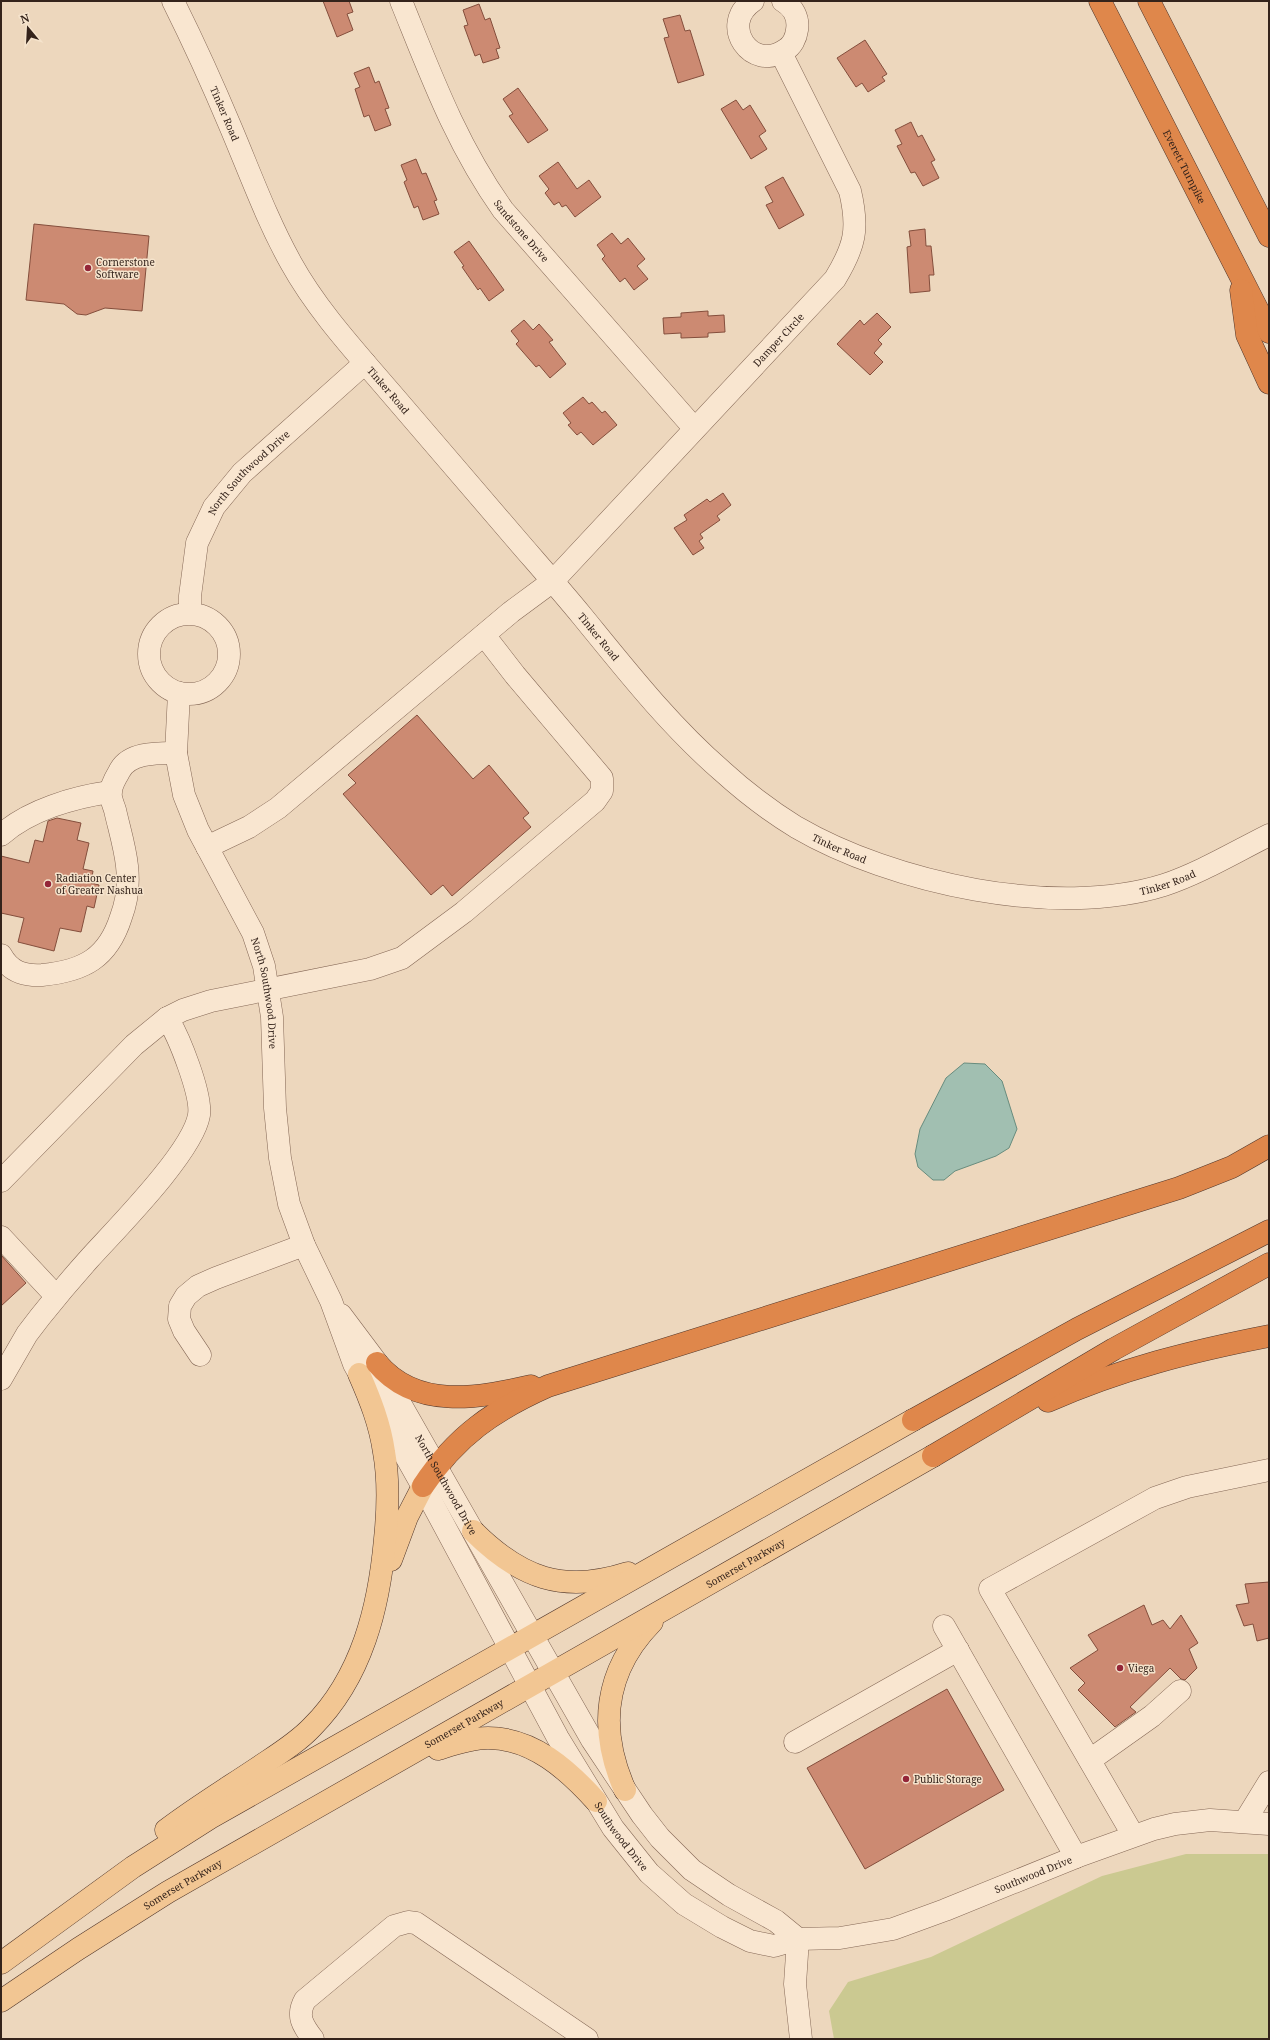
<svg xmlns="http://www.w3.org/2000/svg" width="1270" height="2040" viewBox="0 0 1270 2040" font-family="'Noto Serif',serif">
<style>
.green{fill:#cbc991}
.water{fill:#a1bfb1;stroke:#688c7e}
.building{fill:#cc8a72;stroke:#844e3c}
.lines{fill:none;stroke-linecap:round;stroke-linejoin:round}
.minor-casing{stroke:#856856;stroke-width:23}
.major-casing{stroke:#52372b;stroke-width:23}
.highway-casing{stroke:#52372b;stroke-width:23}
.minor{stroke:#f9e6d0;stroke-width:22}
.major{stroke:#f2c693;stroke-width:22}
.highway{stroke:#df874b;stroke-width:22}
.poi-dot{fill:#942638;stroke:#f5e3cc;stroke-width:1.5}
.labels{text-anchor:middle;stroke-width:3;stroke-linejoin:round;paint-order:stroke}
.street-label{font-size:10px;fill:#34231b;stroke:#f5e3cc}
.poi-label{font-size:10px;fill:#34231b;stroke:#f5e3cc;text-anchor:start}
</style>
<rect width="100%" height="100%" fill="#edd7bd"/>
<path class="green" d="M1186 1854H1269V2039H834L829 2011 848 1982 931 1957 1102 1876Z"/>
<path class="water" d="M964 1063 985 1064 1002 1081 1017 1129 1009 1148 996 1156 955 1171 944 1180H933L918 1167 915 1154 920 1129 946 1078Z"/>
<g class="building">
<path d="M323 1H349L353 12 347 14 353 30 337 37Z"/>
<path d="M479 4 485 20 490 18 500 48 496 49 499 58 483 63 480 54 475 56 464 26 468 25 463 10Z"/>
<path d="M680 15 685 31 690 30 704 75 678 83 664 38 669 37 663 19Z"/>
<path d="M865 40 887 74 882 77 885 81 868 92 862 83 856 87 837 58Z"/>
<path d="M369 67 375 83 379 81 389 108 385 109 391 125 375 131 369 115 364 117 355 89 360 87 354 73Z"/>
<path d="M518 88 548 130 528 143 509 116 513 114 503 99Z"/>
<path d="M736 100 743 110 750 105 766 131 759 136 767 149 751 159 721 109Z"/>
<path d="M911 122 918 137 922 135 935 160 931 162 939 178 923 186 915 172 911 173 897 146 902 144 895 130Z"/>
<path d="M416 159 422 174 426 173 437 200 434 201 439 214 423 220 418 206 414 208 404 182 407 180 401 165Z"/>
<path d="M558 162 577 189 589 180 601 197 575 217 566 205 562 207 559 202 554 205 545 193 549 189 539 176Z"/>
<path d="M783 177 804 215 779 229 766 205 773 202 765 187Z"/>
<path d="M34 224 149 236 142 311 105 308 86 315 77 314 64 304 26 300Z"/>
<path d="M925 229 926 246H931L934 275H929L930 291 910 293 907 247 911 246 909 231Z"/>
<path d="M612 233 621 244 628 238 645 259 637 266 648 279 634 290 625 278 620 282 602 259 605 256 597 245Z"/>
<path d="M469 241 504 290 489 301 480 288 478 290 462 267 464 266 454 252Z"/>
<path d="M708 311V316L724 315 725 332 708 333V337L681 338V333L664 334 663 318 681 317V313Z"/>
<path d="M877 313 891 327 878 340 882 344 874 353 883 362 870 375 837 344 860 320 864 325Z"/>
<path d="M524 320 533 330 539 324 553 340 549 342 566 364 550 378 539 365 536 367 516 344 519 341 511 331Z"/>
<path d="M583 397 589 404 592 402 602 413 605 411 617 425 593 445 581 432 577 435 568 425 571 423 563 413Z"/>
<path d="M723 493 731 505 717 516 720 520 700 534 703 538 699 541 704 548 693 555 674 528 687 520 684 515 707 499 710 502Z"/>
<path d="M417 715 473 779 489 765 529 813 523 818 531 827 452 896 443 885 431 895 343 794 356 783 348 775Z"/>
<path d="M57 818 81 823 77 840 89 843 83 869 93 871 91 883 99 885 94 908 87 906 81 932 60 928 54 951 18 942 24 918 1 913V856L29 863 35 840 43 842 48 821Z"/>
<path d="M1 1255 26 1283 1 1306Z"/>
<path d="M1269 1582V1638L1257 1641 1253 1624 1244 1626 1236 1605 1249 1603 1245 1584Z"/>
<path d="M1144 1605 1152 1625 1163 1620 1170 1629 1181 1615 1198 1643 1189 1649 1197 1668 1185 1680 1181 1679 1170 1668 1130 1707 1136 1712 1115 1727 1078 1690 1085 1683 1070 1668 1098 1650 1088 1635Z"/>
<path d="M947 1689 1004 1790 865 1869 807 1768Z"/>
</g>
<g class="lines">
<defs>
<g id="minor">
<path id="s1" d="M173 1C194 43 213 85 231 128 250 173 267 220 291 263 317 310 355 351 390 392 430 439 471 486 511 533 535 561 559 588 582 616 626 670 669 725 722 771 745 792 770 811 796 827 892 883 1056 919 1164 885 1200 873 1235 852 1269 835"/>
<path id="s2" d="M401 1C431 75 456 144 503 210L694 428"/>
<path d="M753 1C718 25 752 73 785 50 792 46 796 38 797 30 799 18 793 7 783 1"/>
<path id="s3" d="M190 613V596L197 543 214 507 242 473 365 363"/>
<circle cx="189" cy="654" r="40"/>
<path id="s4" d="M179 693 176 753 184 795 198 830 253 933 264 966 272 1017 275 1108 280 1158 289 1204 304 1245 331 1301 354 1364 431 1501 558 1738 613 1828 649 1873 684 1904 722 1927 750 1941 774 1946 798 1939 840 1938 893 1929 945 1910 1076 1857 1154 1829 1175 1824 1210 1820 1269 1824"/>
<path d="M1 835C29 810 74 797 110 792"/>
<path id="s5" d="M207 847 249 827 278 808 511 612 553 581 835 279C855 246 859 229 850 191L781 53"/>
<path d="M1 955C10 972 24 976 42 975 84 971 108 958 121 917 127 901 129 883 127 866 125 847 119 828 115 810 113 804 110 797 111 792 111 786 116 777 119 772 128 752 158 753 176 753"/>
<path d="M1 1181 134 1045 167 1018 183 1010 211 1001 370 969 402 958 464 912 595 801 602 791V778L515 675 484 635"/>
<path d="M1 1237 56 1296"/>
<path id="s6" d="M341 1315 377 1363 592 1740 642 1815 660 1838 692 1870 729 1895 776 1921 798 1939 795 1984 801 2039"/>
<path d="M200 1355 184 1331 179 1319 180 1306 186 1296 198 1286 216 1278 304 1245"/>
<path d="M1 1379 27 1334 40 1317C56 1297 72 1278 89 1259 116 1229 193 1152 199 1115 202 1095 179 1036 167 1018"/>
<path d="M944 1626 1076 1857"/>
<path d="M795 1742 958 1650"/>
<path d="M1090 1760 1152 1716 1180 1691"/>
<path d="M1245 1821 1269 1782"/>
<path d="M1133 1835 990 1589 1155 1498 1187 1487 1269 1470"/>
<path d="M313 2039C303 2026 296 2016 305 2000L394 1926 408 1922 416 1923 587 2039"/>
</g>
<g id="major">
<path d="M473 1531C520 1578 563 1594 628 1573"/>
<path d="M391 1560 407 1517 423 1486"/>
<path d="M438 1749C454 1744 471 1738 488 1738 533 1738 568 1770 596 1801"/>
<path d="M625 1790C598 1729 604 1671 652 1622"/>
<path d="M166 1830C195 1808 226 1789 256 1769 275 1756 296 1744 312 1727 362 1677 379 1607 385 1539 388 1510 389 1480 384 1452 380 1424 370 1399 359 1374"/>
<path d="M1 1963 133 1867 210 1818 913 1420"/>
<path id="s7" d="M1 2001 78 1949 168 1892 933 1456"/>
</g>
<g id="highway">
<path id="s8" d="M1100 1 1269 332"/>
<path d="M1149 1 1269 236"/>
<path d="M1241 290 1247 335 1269 383"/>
<path d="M377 1363C416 1410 478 1398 531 1386"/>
<path d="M1048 1401C1120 1369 1192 1351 1269 1336"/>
<path d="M913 1420 1077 1329 1269 1231"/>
<path d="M933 1456 1114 1349 1269 1264"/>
<path d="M423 1486C456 1436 494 1410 548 1386L1179 1188 1232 1167 1269 1146"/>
</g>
</defs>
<use href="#minor" class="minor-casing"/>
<use href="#major" class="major-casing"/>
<use href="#highway" class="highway-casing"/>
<use href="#minor" class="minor"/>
<use href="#major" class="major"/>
<use href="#highway" class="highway"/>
</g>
<g class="poi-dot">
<circle cx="88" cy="268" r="4"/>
<circle cx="48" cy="884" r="4"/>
<circle cx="1120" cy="1668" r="4"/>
<circle cx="906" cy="1779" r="4"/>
</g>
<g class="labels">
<g class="street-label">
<text dy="4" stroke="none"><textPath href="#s1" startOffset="124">Tinker Road</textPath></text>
<text dy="4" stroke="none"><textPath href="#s8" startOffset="186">Everett Turnpike</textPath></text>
<text dy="4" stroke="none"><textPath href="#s2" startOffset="261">Sandstone Drive</textPath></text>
<text dy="4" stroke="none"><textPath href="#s5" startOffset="768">Damper Circle</textPath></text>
<text dy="4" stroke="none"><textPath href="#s1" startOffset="448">Tinker Road</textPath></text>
<text dy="4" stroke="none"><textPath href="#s3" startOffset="159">North Southwood Drive</textPath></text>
<text dy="4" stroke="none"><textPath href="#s1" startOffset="772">Tinker Road</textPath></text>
<text dy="4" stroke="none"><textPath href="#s1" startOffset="1096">Tinker Road</textPath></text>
<text dy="4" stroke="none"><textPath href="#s1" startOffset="1433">Tinker Road</textPath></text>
<text dy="4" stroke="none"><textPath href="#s4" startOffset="319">North Southwood Drive</textPath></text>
<text dy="4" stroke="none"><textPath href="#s6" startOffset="200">North Southwood Drive</textPath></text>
<text dy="4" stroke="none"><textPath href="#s7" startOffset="864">Somerset Parkway</textPath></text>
<text dy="4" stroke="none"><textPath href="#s7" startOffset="540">Somerset Parkway</textPath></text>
<text dy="4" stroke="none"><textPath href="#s4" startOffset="1248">Southwood Drive</textPath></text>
<text dy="4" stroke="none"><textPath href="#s4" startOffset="1712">Southwood Drive</textPath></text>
<text dy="4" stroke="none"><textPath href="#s7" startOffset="216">Somerset Parkway</textPath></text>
</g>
<g class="poi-label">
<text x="96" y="266">Cornerstone<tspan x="96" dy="12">Software</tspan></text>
<text x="56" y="882">Radiation Center<tspan x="56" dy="12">of Greater Nashua</tspan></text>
<text x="1128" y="1672">Viega</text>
<text x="914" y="1783">Public Storage</text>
</g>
</g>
<rect width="1270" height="2040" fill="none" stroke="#34231b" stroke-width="4"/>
<g transform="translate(28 28) rotate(342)" stroke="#f5e3cc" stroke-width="3" paint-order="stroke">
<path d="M0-3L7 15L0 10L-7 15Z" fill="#34231b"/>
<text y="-6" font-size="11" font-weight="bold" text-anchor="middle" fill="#34231b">N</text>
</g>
</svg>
